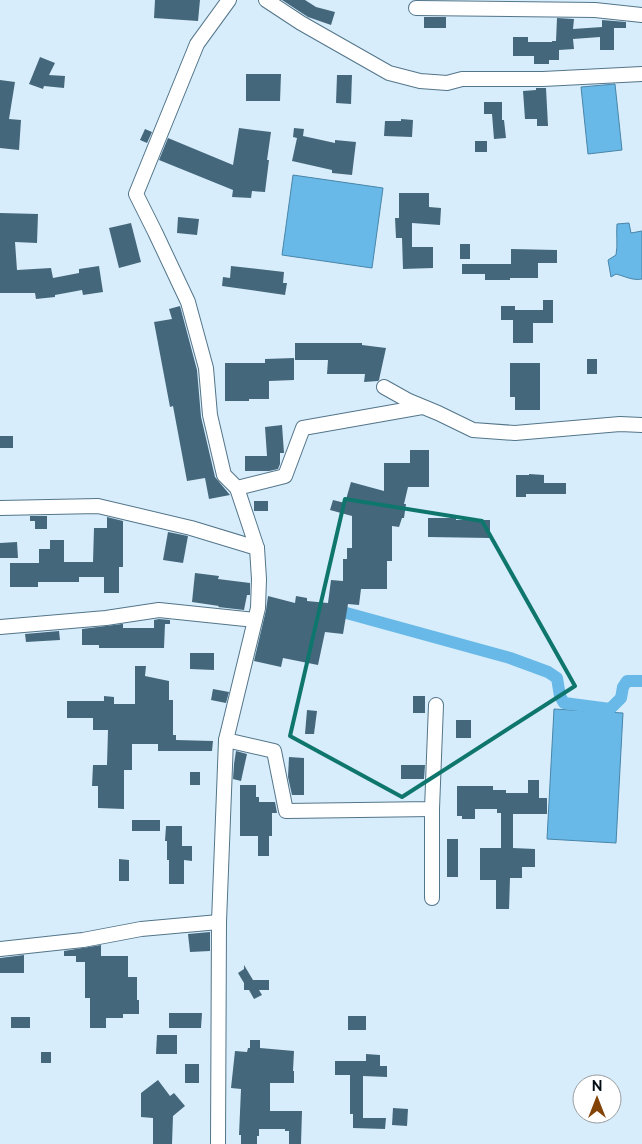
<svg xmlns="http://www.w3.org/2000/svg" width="642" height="1144" viewBox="0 0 642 1144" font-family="Raleway,sans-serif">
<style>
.water{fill:#68b9e8;stroke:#4985a9}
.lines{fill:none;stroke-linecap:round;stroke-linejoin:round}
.canal{stroke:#68b9e8;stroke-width:12}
.building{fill:#45677b}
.minor-casing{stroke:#53758a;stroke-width:16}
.minor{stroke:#fff;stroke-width:14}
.marked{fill:none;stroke:#0f766e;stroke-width:4;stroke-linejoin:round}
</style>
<rect width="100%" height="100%" fill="#d7edfb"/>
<g class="water">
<path d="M615 84 622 150 588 154 581 87Z"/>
<path d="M293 175 383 188 372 268 282 255Z"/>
<path d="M629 223 631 233 642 231V279C633 281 624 276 616 274L611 277 608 260 616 255C618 245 616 235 617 224Z"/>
<path d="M554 709 623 713 616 843 547 839Z"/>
</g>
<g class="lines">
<path class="canal" d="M332 609 510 658 548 672 557 678 560 696 564 703 610 709 621 698 623 687 627 681H642"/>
</g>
<g class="building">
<path d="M155 0H200L198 21 154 18Z"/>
<path d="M282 0H305L316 7 335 12 331 25 308 17Z"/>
<rect x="424" y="17" width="22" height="11"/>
<path d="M557 18 574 19 573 29 602 27V20L626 22V28H614V50H600V37L573 39 574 49 559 50V60H549V64H534V56H513V37H528V42H552V41H556Z"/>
<path d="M40 57 55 63 49 75 65 76 64 88 44 86 43 89 29 84Z"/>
<path d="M246 74H281L280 101H246Z"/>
<path d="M337 75H352L351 104 336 103Z"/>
<path d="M0 80 15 82 9 119 21 120 19 150 0 148Z"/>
<path d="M536 88H546L548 126H537V119H525L523 91 536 90Z"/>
<path d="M484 102H502V120H504L506 138 494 139 492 114H484Z"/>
<path d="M401 119 413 120 412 137 384 136 385 121H401Z"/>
<path d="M239 128 271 132 267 160H269L265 192 252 191 251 198 232 197 233 190 159 160 168 138 233 165Z"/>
<path d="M294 128 304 129 303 136 335 143V140L356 142 352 175 332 173V170L292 161 297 138 293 137Z"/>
<path d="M145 129 152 132 147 143 140 140Z"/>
<rect x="475" y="141" width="12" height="11"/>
<path d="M399 193H429V207L441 208 440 225 412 223V247H433V268L403 269 402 238H396L395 218H399Z"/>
<path d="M0 213 38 214 37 243 15 242 17 270 51 268 53 278 79 273V269L99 266 103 292 83 295 82 290 55 295V297L36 299 35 293H0Z"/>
<path d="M178 217 199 219 197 235 177 233Z"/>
<path d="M131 223 141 262 119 268 109 228Z"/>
<rect x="460" y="244" width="10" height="15"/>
<path d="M511 249 557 250V263H538V278H510V280H485V274H462V264H511Z"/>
<path d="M231 266 284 272 283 283H287L285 295 222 286 223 277 230 278Z"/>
<path d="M543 300H553V323H533V343H513V320H501V306H515V310H543Z"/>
<path d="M180 306 197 370 201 417 215 477 230 495 209 499 205 478 187 481 173 406 170 407 154 322 172 319 169 309Z"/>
<path d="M295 343H362V345L386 348 379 380 378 381 364 382 365 374H327L328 360H295Z"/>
<path d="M294 358V380L269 381V399H249V401H225V363H265V359Z"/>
<rect x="587" y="359" width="10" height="15"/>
<path d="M510 363H540V410H515V397H510Z"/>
<path d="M282 425 284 453H280V464L278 469 269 471H245V456H267L265 427Z"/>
<rect x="0" y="436" width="13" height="12"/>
<path d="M410 450H429V487H408L404 504H406L404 518H402L399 527 392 526V561H387V589H361L359 605 348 604 343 634 325 632 318 665 283 658 281 667 254 661 266 610 268 596 295 603 296 596 307 598V601L328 603 331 580 343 581V559H347V548H352V516L330 510 333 500 345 503 351 482 384 491V463H410Z"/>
<path d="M529 474 544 475V483H566V494H526V497H516V475H529Z"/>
<rect x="254" y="501" width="14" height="10"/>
<path d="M30 516H47V529H35V521H30Z"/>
<path d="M107 517 123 521V567H119V593H104V577H79V582H38V587H10V563H39V549H50V540H64V562H93L94 528H107Z"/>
<path d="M428 518H456V520H490V538L428 537Z"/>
<path d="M168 532 188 536 183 563 163 560Z"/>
<path d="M17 542 18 558H0V543Z"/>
<path d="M195 573 219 576 218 579 250 583V595H247L244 610 218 607 219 606 192 602Z"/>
<path d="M159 619 170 620V624H165L164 648H99V645H82V629L122 624H123V628H154V620Z"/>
<path d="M59 631 60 640 26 642 25 634Z"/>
<path d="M190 653H214V670L190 669Z"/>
<path d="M135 666H146L145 676 169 681V700H173V735H176V740L213 741 212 751H158V744H132V770H124V809L98 808V786H92L93 765H107L108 730H93V718H67V701H104V696L114 697V704H135Z"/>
<path d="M213 689 229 692 226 703 211 700Z"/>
<rect x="413" y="696" width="12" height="17"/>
<path d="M307 710 317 711 314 734H305Z"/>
<rect x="456" y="720" width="15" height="18"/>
<path d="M236 751 247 754 241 781 233 779 234 764Z"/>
<path d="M289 757 304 758V795H292L288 777Z"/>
<path d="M401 765H425L424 779H401Z"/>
<rect x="190" y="772" width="10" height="13"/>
<path d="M528 780H539V798H547V814H513V848L535 849V867H522V878H510L509 909H496V880H480V848H501V813H497V809H475V819H462V816H457V786H493V790H506V793H528Z"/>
<path d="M240 785H256V797H259V802H275L277 813H272V836H269V856H258V836H240Z"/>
<rect x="132" y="820" width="28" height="11"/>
<path d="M166 826H182V846H192V861L184 860V884H169V860H167V841H165Z"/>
<rect x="447" y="839" width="11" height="38"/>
<path d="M119 859 129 860V881H119Z"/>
<path d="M210 932V951L190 952 188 934Z"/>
<path d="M101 945V956H128V977H137V1000H139V1014H123V1018H106V1028H90V998H85V962H76V956H64V951Z"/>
<path d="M24 955V973H0V958Z"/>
<path d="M244 965 253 980H269V990H259L262 995 254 999 249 990H244V983L238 973 244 969Z"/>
<path d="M169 1013H202L201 1028H169Z"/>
<rect x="348" y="1016" width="18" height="14"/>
<rect x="11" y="1017" width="19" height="11"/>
<path d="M157 1035H177V1054H156Z"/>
<path d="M250 1040H260V1048L294 1051 293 1071H294V1083H270V1111H302L301 1144H289V1131H285V1129H259V1136H257V1144H241V1135H239L241 1089 231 1088 235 1051 247 1052 248 1048H250Z"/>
<rect x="41" y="1052" width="10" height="11"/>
<path d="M366 1054 380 1055V1066H387V1077L363 1076V1118H386L385 1129 353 1128V1114H350V1075H335V1061H366Z"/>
<rect x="185" y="1064" width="14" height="19"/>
<path d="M158 1080 170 1096 174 1093 185 1106 173 1116 172 1144H153V1118L141 1117V1093Z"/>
<path d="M393 1108 408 1109 407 1126 392 1125Z"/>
</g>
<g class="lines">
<defs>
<g id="minor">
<path d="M266 0 301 23 389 73 420 81 447 83 462 79H543L642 74"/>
<path d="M416 8 595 10 642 15"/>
<path d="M384 387 409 401 438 413 473 430 515 433 620 424 642 425"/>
<path d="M237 488 285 476 303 428 422 407"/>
<path d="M0 508 98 506 191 528 257 548"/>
<path d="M0 627 106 618 159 610 255 620"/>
<path d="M226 740 274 751 286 811 432 809 436 705"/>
<path d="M432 809V898"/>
<path d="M0 949 83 940 141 929 219 922"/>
<path d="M218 1144 219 922 226 740 258 608 259 579 257 548 237 488 224 475 210 415 206 368 188 302 155 232 136 194 197 44 229 0"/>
</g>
</defs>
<use href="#minor" class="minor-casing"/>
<use href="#minor" class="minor"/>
</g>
<path class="marked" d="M345 499 482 521 575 686 402 797 290 736Z"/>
<g transform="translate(597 1099)"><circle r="24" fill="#ffffff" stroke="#9a9ea1"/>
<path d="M0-4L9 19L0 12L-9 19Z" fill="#834307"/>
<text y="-8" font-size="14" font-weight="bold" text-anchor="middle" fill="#020d15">N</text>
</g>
</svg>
